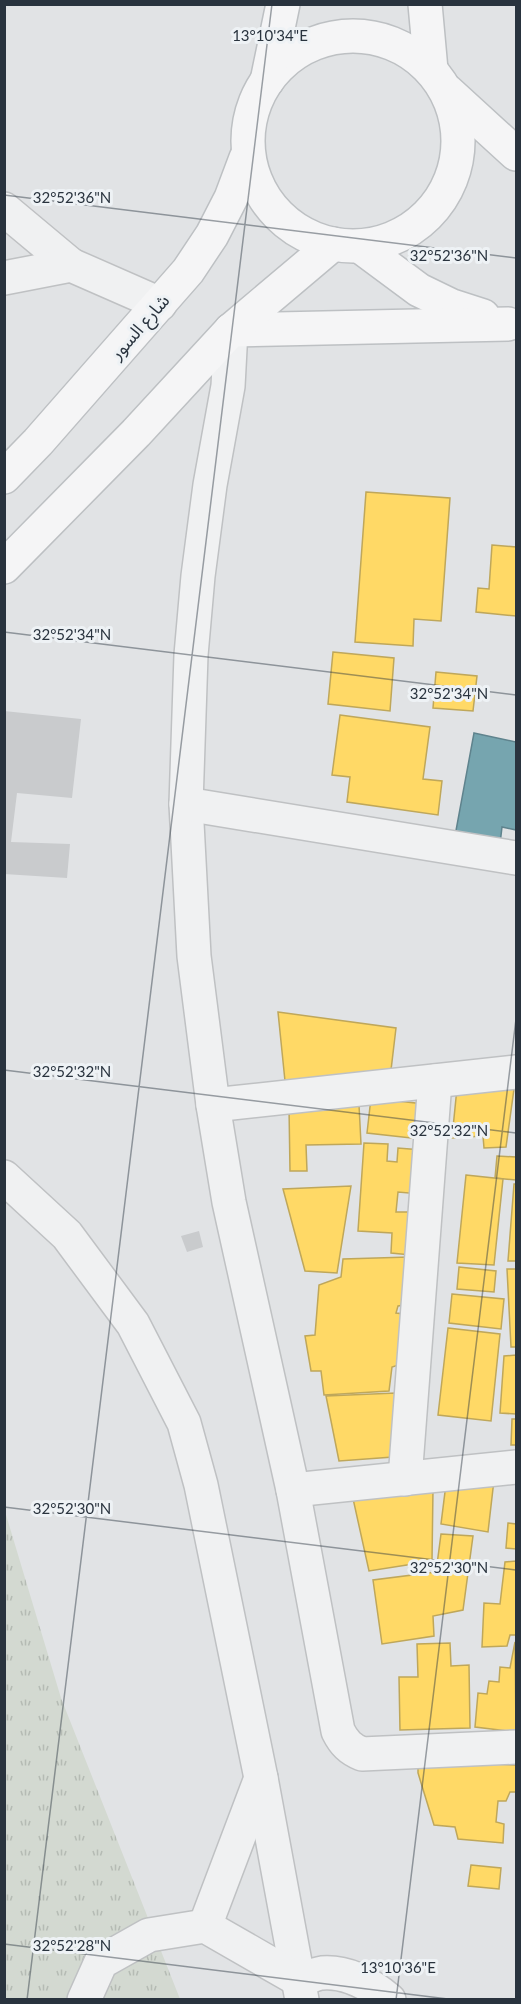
<svg xmlns="http://www.w3.org/2000/svg" width="521" height="2004" viewBox="0 0 521 2004" font-family="Lato,'Noto Sans Arabic',sans-serif">
<style>
.grass{fill:url(#grass-tufts)}
.homes{fill:#ffd966;stroke:#bfa75a;stroke-width:1.5}
.public{fill:#76a5af;stroke:#5f838d;stroke-width:1.5}
.building{fill:#c9cbcd}
.lines{fill:none;stroke-linecap:round;stroke-linejoin:round}
.minor-casing{stroke:#bfc1c3;stroke-width:36}
.major-casing{stroke:#bdc0c3;stroke-width:36}
.minor{stroke:#f0f1f2;stroke-width:33}
.major{stroke:#f5f5f6;stroke-width:33}
.ticks{fill:none;stroke:#29333e;stroke-width:1.5;stroke-opacity:0.45}
.labels{text-anchor:middle;stroke-width:6;stroke-linejoin:round;paint-order:stroke}
.street-label{font-size:18px;fill:#29333e;stroke:#eef2f5}
.ticks-label{font-size:15px;text-anchor:middle;fill:#29333e;stroke:#eef2f5;stroke-width:6;stroke-linejoin:round;paint-order:stroke}
</style>
<defs>
<pattern id="grass-tufts" width="24" height="20" patternUnits="userSpaceOnUse" patternTransform="scale(1.5)"><rect width="24" height="20" fill="#d3d9d1"/><path d="M3 7l-1-3M5 7V3M7 7l1-3M15 17l-1-3M17 17v-4M19 17l1-3" fill="none" stroke="#b5bbb4"/></pattern>
</defs>
<rect width="100%" height="100%" fill="#e1e3e5"/>
<path class="grass" d="M4 1508 61 1698 180 1999H5Z"/>
<g class="homes">
<path d="M366 492 450 498 441 621 414 619 413 646 355 642Z"/>
<path d="M492 545 516 547V616L476 612 478 588 489 589Z"/>
<path d="M333 652 394 658 390 711 328 704Z"/>
<path d="M436 672 477 676 473 711 433 708Z"/>
<path d="M340 715 430 727 423 779 442 781 438 815 347 802 350 777 332 775Z"/>
<path d="M278 1012 396 1028 391 1070 285 1081Z"/>
<path d="M457 1088 514 1089 506 1147 484 1148 483 1136 452 1138Z"/>
<path d="M371 1098 424 1104 420 1139 367 1133Z"/>
<path d="M359 1105 361 1144 306 1145 307 1171H290L289 1107Z"/>
<path d="M364 1143 388 1144 387 1161 397 1162 398 1148 422 1150 420 1194 398 1192 396 1212H413L411 1255 391 1253 392 1233 358 1231Z"/>
<path d="M497 1156 516 1157V1180L495 1178Z"/>
<path d="M466 1175 503 1179 494 1265 457 1263Z"/>
<path d="M514 1184H516V1261H508Z"/>
<path d="M351 1186 337 1273 305 1271 283 1189Z"/>
<path d="M409 1257 412 1304 398 1306 396 1313 413 1315 411 1361 392 1367 389 1391 324 1395 321 1371H311L305 1336 315 1335 319 1285 341 1277 343 1259Z"/>
<path d="M459 1267 496 1271 494 1292 457 1289Z"/>
<path d="M507 1269H516V1347H511Z"/>
<path d="M452 1294 504 1299 501 1329 449 1323Z"/>
<path d="M448 1328 500 1334 491 1421 438 1415Z"/>
<path d="M516 1355V1414L500 1413 504 1356Z"/>
<path d="M396 1393 393 1457 339 1461 326 1396Z"/>
<path d="M512 1419H516V1445H511Z"/>
<path d="M494 1480 488 1532 441 1524 446 1484Z"/>
<path d="M433 1489 432 1561 369 1571 352 1494Z"/>
<path d="M508 1523 516 1524V1549L506 1548Z"/>
<path d="M441 1534 473 1536 463 1610 433 1616 434 1636 382 1644 373 1580 436 1572Z"/>
<path d="M516 1561V1635H510L507 1646 482 1647 484 1603 500 1604 505 1562Z"/>
<path d="M515 1642 516 1732 475 1727 478 1693 487 1694 489 1681 499 1682 500 1667 510 1668Z"/>
<path d="M450 1643 451 1666 469 1665 470 1728 400 1730 399 1677H418L417 1644Z"/>
<path d="M418 1761 516 1765V1792H510L506 1801H498L496 1822 504 1824 503 1843 458 1839 455 1827 434 1825 418 1773Z"/>
<path d="M471 1865 501 1868 499 1889 468 1886Z"/>
</g>
<path class="public" d="M474 733 516 742V830L502 827 500 844 455 836Z"/>
<g class="building">
<path d="M4 711 81 719 72 798 17 793 11 842 70 844 67 878 4 874Z"/>
<path d="M199 1231 203 1247 187 1252 181 1236Z"/>
</g>
<g class="lines">
<defs>
<g id="minor">
<path d="M4 209 71 265"/>
<path d="M4 278 71 265 160 304"/>
<path d="M231 330 228 386 210 485 198 576 191 655 186 804 194 956 213 1105 229 1202 293 1490 338 1731C344 1743 350 1749 362 1754L516 1747"/>
<path d="M186 804 516 858"/>
<path d="M213 1105 516 1072"/>
<path d="M4 1177 67 1235 133 1324 184 1423 201 1485 261 1778 302 2000"/>
<path d="M405 1479 435 1081"/>
<path d="M293 1490 516 1467"/>
<path d="M205 1926 261 1778"/>
<path d="M84 2000 101 1962 149 1935 205 1926 299 1980C306 1978 315 1974 322 1973 348 1971 370 1984 389 2000"/>
</g>
<g id="major">
<path d="M425 4 431 70"/>
<circle cx="353" cy="141" r="105"/>
<path d="M267 81 283 4"/>
<path d="M447 91 516 154"/>
<path d="M361 247 419 290 452 306 483 316"/>
<path d="M231 330 508 324"/>
<path d="M4 477 38 442 188 271 212 235 231 198 246 158"/>
<path d="M4 567 136 433 231 330 333 244"/>
</g>
</defs>
<use href="#minor" class="minor-casing"/>
<use href="#major" class="major-casing"/>
<use href="#minor" class="minor"/>
<use href="#major" class="major"/>
</g>
<path class="ticks" d="M4 195 516 258M4 632 516 695M4 1070 516 1133M4 1507 516 1570M4 1944 456 2000M27 2000 272 4M396 2000 516 1019"/>
<g class="labels">
<g class="street-label">
<text transform="translate(140 327) rotate(-49)" y="6">شارع السور</text>
</g>
</g>
<g class="ticks-label">
<text x="270" y="41">13°10'34"E</text>
<text x="72" y="203">32°52'36"N</text>
<text x="449" y="261">32°52'36"N</text>
<text x="72" y="640">32°52'34"N</text>
<text x="449" y="699">32°52'34"N</text>
<text x="72" y="1077">32°52'32"N</text>
<text x="449" y="1136">32°52'32"N</text>
<text x="72" y="1514">32°52'30"N</text>
<text x="449" y="1573">32°52'30"N</text>
<text x="72" y="1951">32°52'28"N</text>
<text x="398" y="1973">13°10'36"E</text>
</g>
<rect width="521" height="2004" fill="none" stroke="#29333e" stroke-width="12"/>
</svg>
